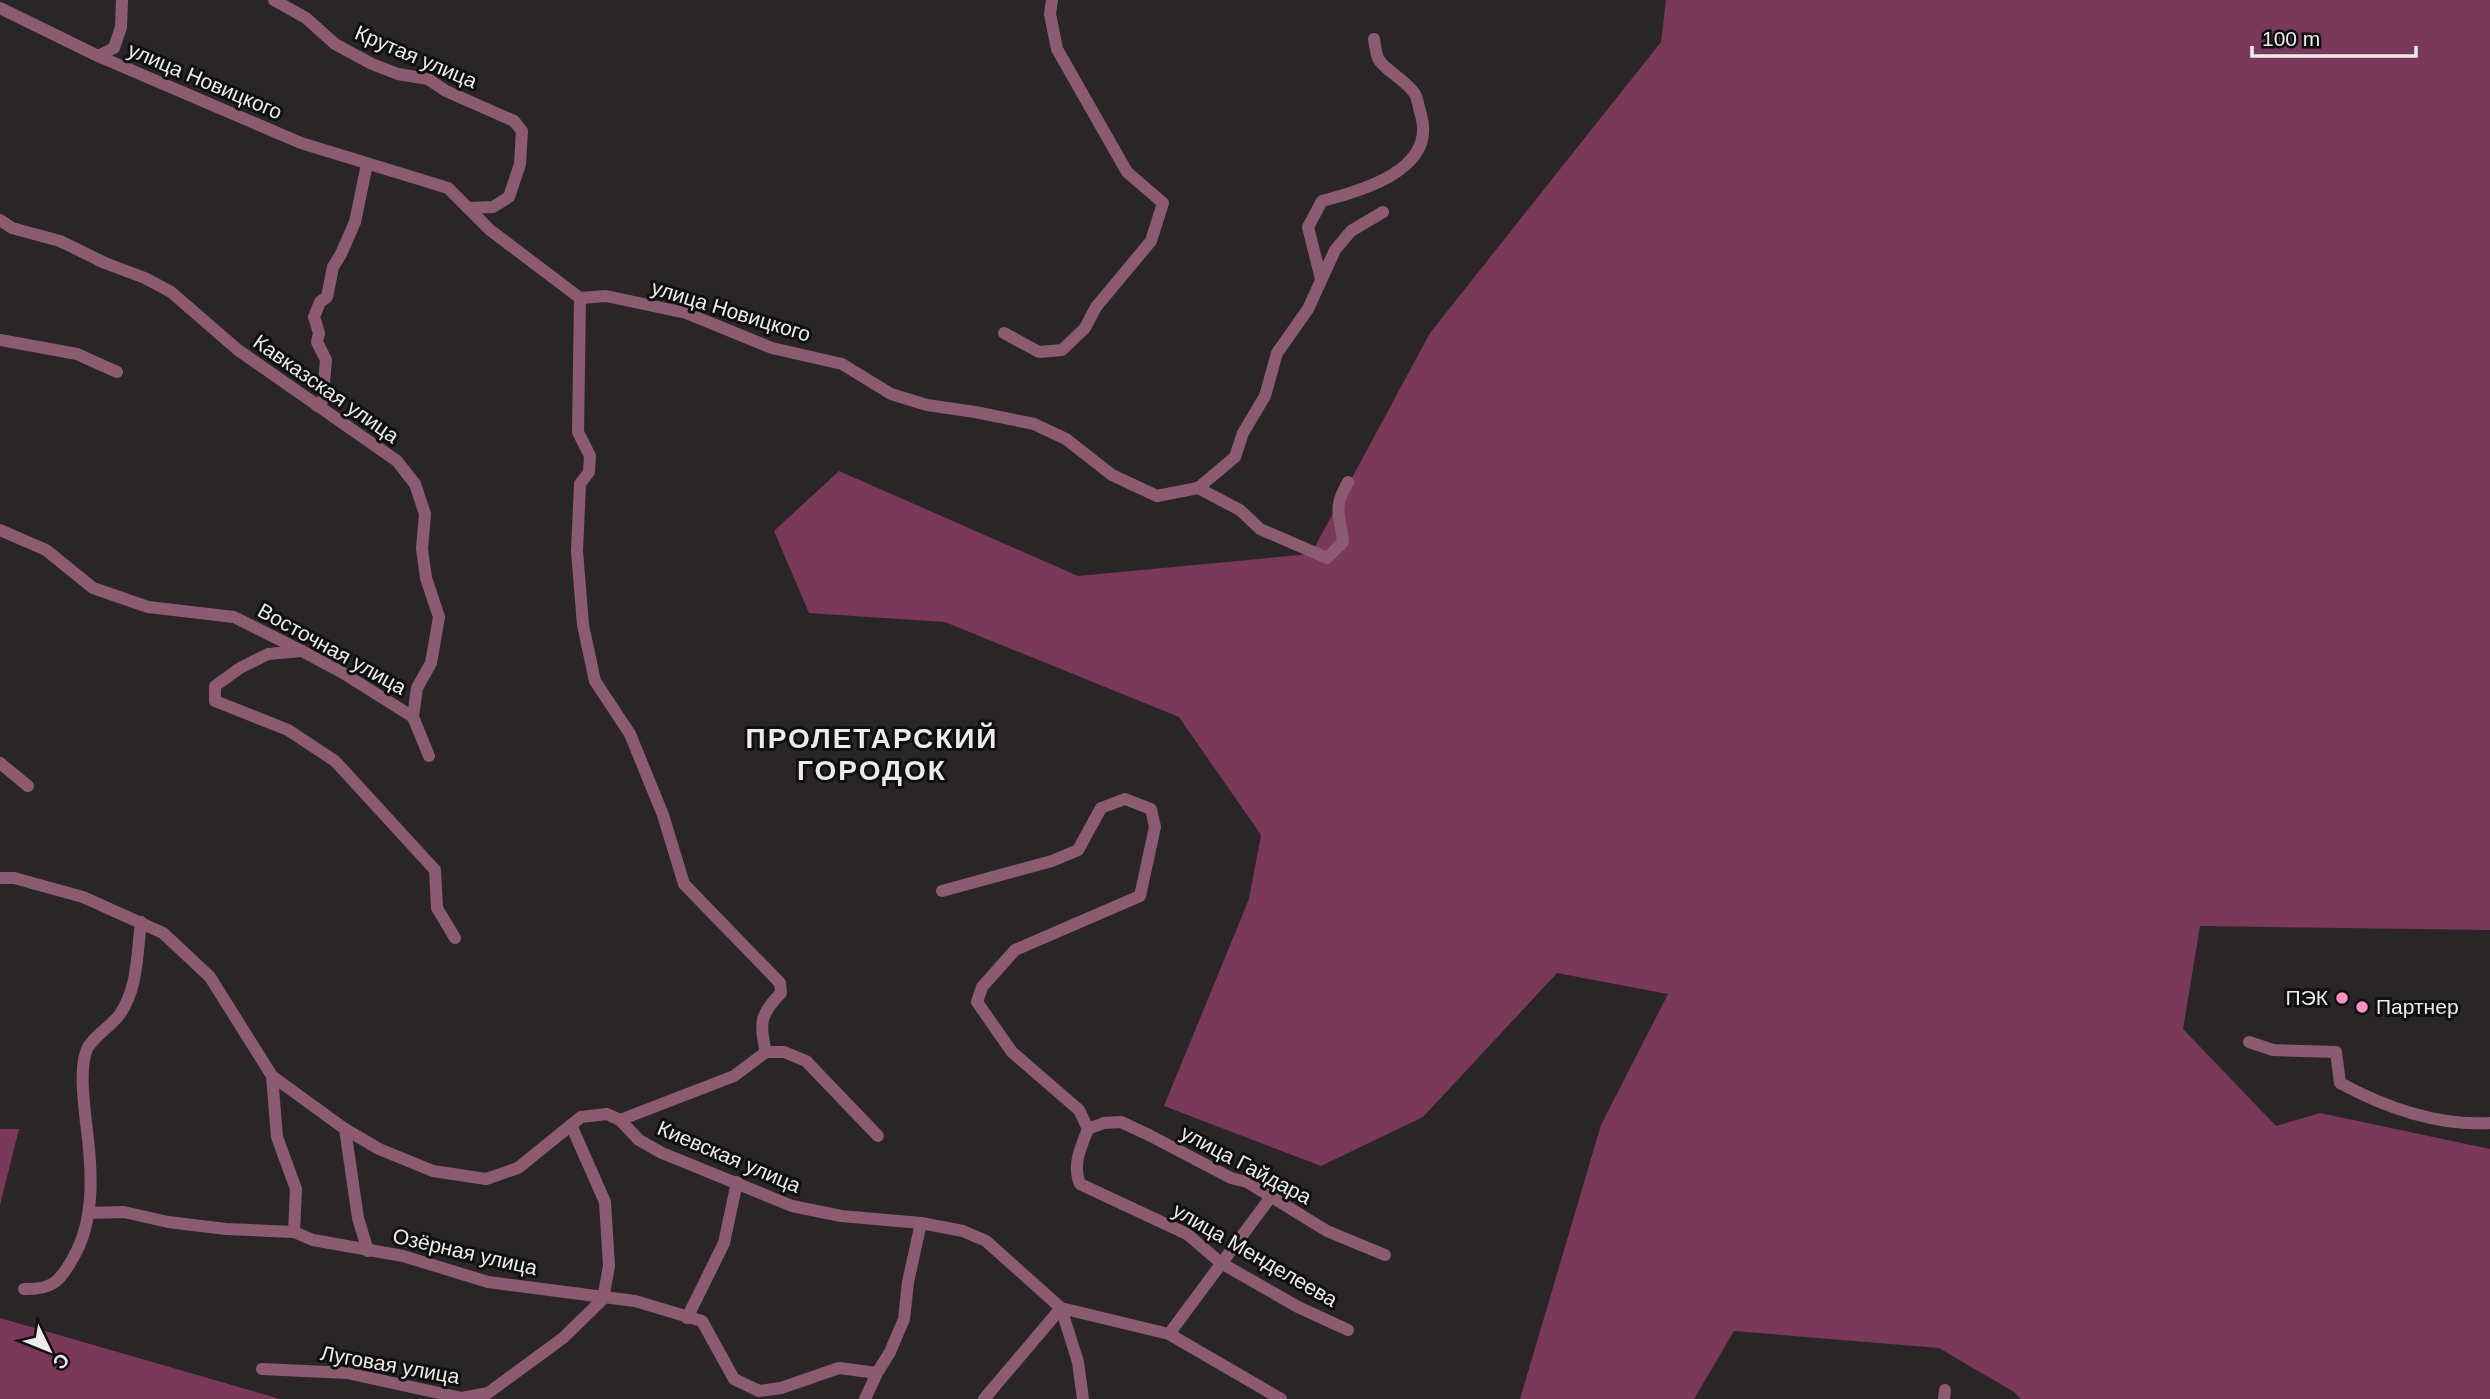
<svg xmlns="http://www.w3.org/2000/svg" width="2490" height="1399" viewBox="0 0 2490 1399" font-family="Helvetica,sans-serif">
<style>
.forest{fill:#7a3959}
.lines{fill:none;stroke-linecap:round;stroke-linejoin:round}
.street{stroke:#8c5b72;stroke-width:12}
.poi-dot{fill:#fc8fc3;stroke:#111010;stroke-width:2.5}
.labels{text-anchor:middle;stroke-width:6;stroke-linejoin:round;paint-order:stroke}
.street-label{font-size:21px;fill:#edebec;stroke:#111010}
.poi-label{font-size:21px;fill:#edebec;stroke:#111010;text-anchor:end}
.district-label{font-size:28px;font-weight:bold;letter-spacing:2px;fill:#edebec;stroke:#111010}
</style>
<rect width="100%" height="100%" fill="#2a2628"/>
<g class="forest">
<path d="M1666 0H2490V930L2200 926 2183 1029 2276 1126 2320 1113 2490 1149V1399H2021L2014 1392 1939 1348 1734 1331 1694 1399H1520L1601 1125 1668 994 1557 973 1423 1117 1321 1166 1164 1106 1249 899 1261 835 1179 717 945 622 809 613 774 531 839 471 1078 576 1311 554 1430 333 1661 42Z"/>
<path d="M0 1129H19L0 1205Z"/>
<path d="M0 1318 280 1399H0Z"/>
</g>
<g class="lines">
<g class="street">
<path d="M274 0 306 18 335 44 372 64 398 74 428 79 446 91 514 121 522 131 520 164 509 197 493 207 468 208"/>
<path d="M0 8 98 56 301 143 448 188 490 230 580 298 606 296 686 313 772 348 842 364 891 394 927 405 975 412 1034 424 1066 439 1112 475 1157 496 1198 488 1235 457 1243 433 1265 396 1277 353 1308 309 1335 250 1351 231 1383 212"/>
<path d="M98 56 114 48 121 27 122 0"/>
<path d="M0 220 12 228 60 241 105 263 145 278 171 292 238 350 397 461 415 484 425 514 422 549 426 578 439 617 431 663 417 688 413 717"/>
<path d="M1321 279 1308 227 1322 201C1361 191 1437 170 1421 115 1419 109 1418 100 1415 94 1406 80 1386 71 1379 60 1376 55 1375 45 1374 39"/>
<path d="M580 298 578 432 590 456 589 472 580 484 577 551 583 625 595 681 630 734 663 815 684 884 780 983 781 993C760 1014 759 1024 766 1052"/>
<path d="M1004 333 1039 352 1062 350 1085 328 1096 307 1151 241 1163 203 1127 172 1057 49 1050 14 1052 0"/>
<path d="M0 340 77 354 117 372"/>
<path d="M317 406 326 397 323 394 326 360 317 342 319 333 314 317 320 302 327 297 333 267 341 254 355 222 367 164"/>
<path d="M1198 488 1240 510 1260 529 1327 558 1343 542C1340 514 1332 510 1348 482"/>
<path d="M0 530 46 550 93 588 148 607 234 617 302 651 343 673 413 717 429 756"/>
<path d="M302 651 268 654 240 668 215 686V701L288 730 335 761 435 870 437 908 455 938"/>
<path d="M0 763 28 786"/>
<path d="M0 878H14L83 897 163 933 210 977 272 1076 345 1129 379 1149 433 1171 486 1179 518 1168 581 1117 607 1114 620 1120 639 1140 662 1153 792 1206 841 1216 921 1223 963 1231 986 1241 1061 1308 1169 1334 1281 1399"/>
<path d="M942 891 1052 861 1078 850 1101 808 1125 799 1151 809 1155 827 1140 896 1015 950 982 987 977 1002 1012 1052 1079 1110 1088 1129"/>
<path d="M2249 1042 2273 1050 2336 1052 2340 1083C2386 1108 2437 1126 2490 1123"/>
<path d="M272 1076 277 1137 296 1189 294 1232"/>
<path d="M620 1120 734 1076 766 1052H784L806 1061 878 1136"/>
<path d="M345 1129 358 1218 368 1251"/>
<path d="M1088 1129C1081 1147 1072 1165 1080 1184L1187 1234 1221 1263 1298 1307 1348 1330"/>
<path d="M1088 1129 1104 1123 1121 1122 1149 1135 1231 1178 1247 1182 1327 1231 1385 1255"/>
<path d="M89 1213 124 1212 168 1222 226 1229 294 1232 313 1240 403 1256 488 1282 635 1301 702 1321 734 1379 759 1391 781 1388 839 1368 877 1373"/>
<path d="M24 1289C51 1290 60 1282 73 1258 96 1219 92 1167 86 1123 84 1103 79 1068 87 1049 93 1036 112 1026 120 1014 138 988 137 953 141 922"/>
<path d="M1061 1308 1078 1362 1083 1399"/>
<path d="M687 1318 724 1243 737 1182"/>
<path d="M1169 1334 1270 1198"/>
<path d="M262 1369 347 1373 462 1398 488 1393 563 1338 603 1299 609 1266 605 1202 571 1125"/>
<path d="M865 1399 877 1373 890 1352 904 1319 908 1282 921 1223"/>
<path d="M984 1399 1061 1308"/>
<path d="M1944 1399 1945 1390"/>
</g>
</g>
<g class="poi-dot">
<circle cx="2342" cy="998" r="7"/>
<circle cx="2362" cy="1007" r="7"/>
</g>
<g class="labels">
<g class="street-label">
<text transform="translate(416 57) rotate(23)" y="7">Крутая улица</text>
<text transform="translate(205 81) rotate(23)" y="7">улица Новицкого</text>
<text transform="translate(731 311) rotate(17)" y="7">улица Новицкого</text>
<text transform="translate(326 389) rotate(35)" y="7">Кавказская улица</text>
<text transform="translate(332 649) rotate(29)" y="7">Восточная улица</text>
<text transform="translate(729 1157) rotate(23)" y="7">Киевская улица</text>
<text transform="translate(1246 1165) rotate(28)" y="7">улица Гайдара</text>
<text transform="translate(465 1252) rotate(13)" y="7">Озёрная улица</text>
<text transform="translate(1255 1255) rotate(30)" y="7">улица Менделеева</text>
<text transform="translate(390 1365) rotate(10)" y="7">Луговая улица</text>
</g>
<g class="poi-label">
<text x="2328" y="1005">ПЭК</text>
<text x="2376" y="1014" text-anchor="start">Партнер</text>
</g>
<g class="district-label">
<text x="872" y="748">ПРОЛЕТАРСКИЙ<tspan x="872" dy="32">ГОРОДОК</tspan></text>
</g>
</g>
<g transform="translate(49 1350) rotate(133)" stroke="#111010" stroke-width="5" paint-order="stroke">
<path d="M0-5L12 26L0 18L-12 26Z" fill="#edebec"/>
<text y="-10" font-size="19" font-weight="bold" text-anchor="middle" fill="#edebec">С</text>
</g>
<path d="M2252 46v10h164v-10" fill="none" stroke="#edebec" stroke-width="3.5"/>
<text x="2262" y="46" font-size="21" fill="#edebec" stroke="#111010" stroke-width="5" paint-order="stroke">100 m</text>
</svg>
